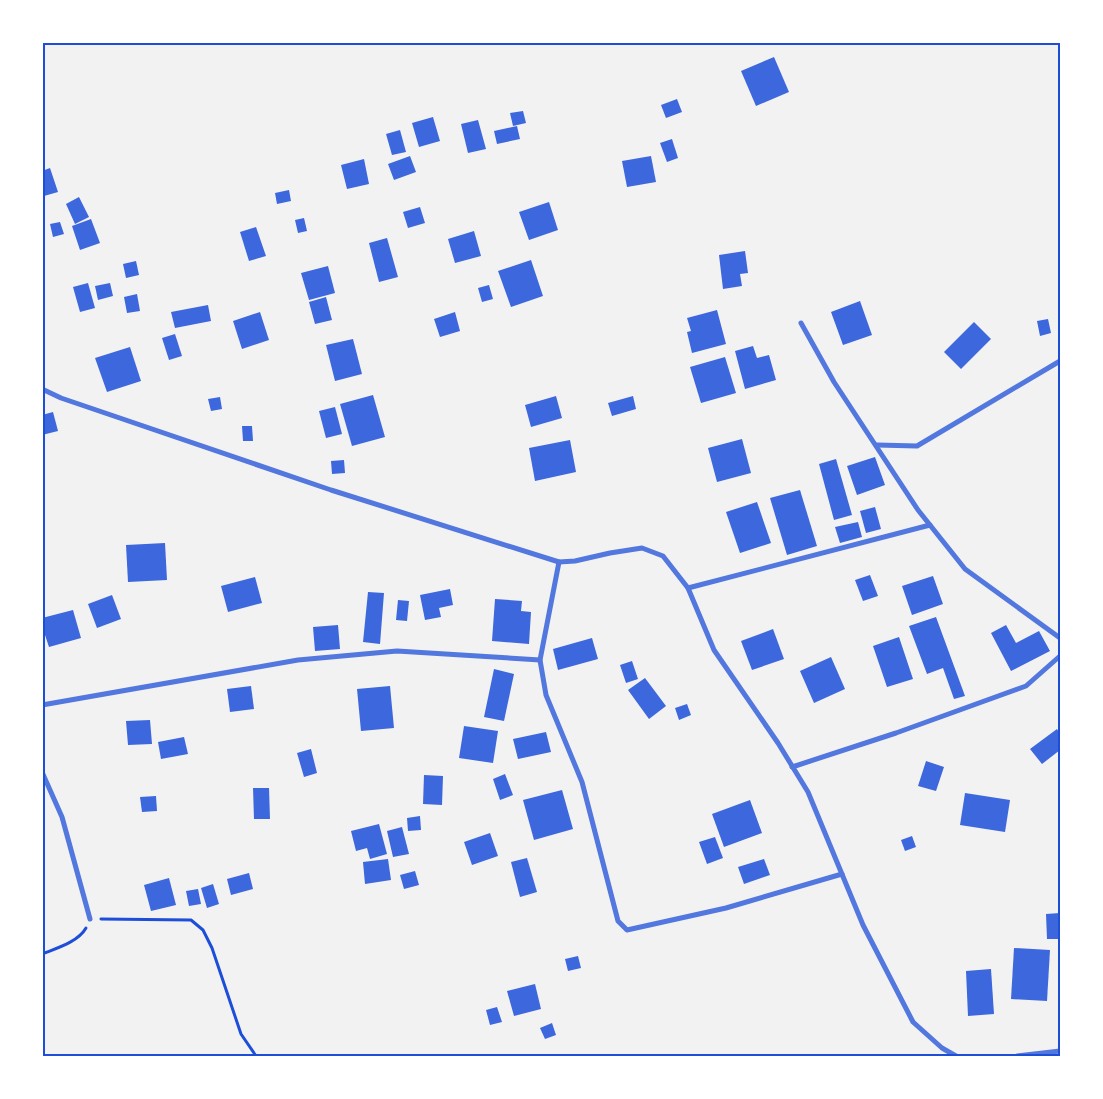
<svg xmlns="http://www.w3.org/2000/svg" width="1103" height="1099" viewBox="0 0 1103 1099" font-family="'Titillium Web',sans-serif">
<style>
.building{fill:#3d67dc}
.lines{fill:none;stroke-linecap:round;stroke-linejoin:round}
.path{stroke:#1d4ed8;stroke-width:3}
.minor{stroke:#5277de;stroke-width:5}
.neatline{fill:none;stroke:#1d4ed8;stroke-width:2}
</style>
<rect width="100%" height="100%" fill="#f2f2f2"/>
<g class="building">
<path d="M774 57 789 92 756 106 741 71Z"/>
<path d="M677 99 682 112 666 118 661 105Z"/>
<path d="M523 111 526 123 513 126 510 113Z"/>
<path d="M433 117 440 141 419 147 412 123Z"/>
<path d="M478 120 486 149 468 153 461 124Z"/>
<path d="M517 126 520 139 497 144 494 131Z"/>
<path d="M400 130 406 152 392 155 386 134Z"/>
<path d="M672 139 678 158 667 162 660 143Z"/>
<path d="M410 156 416 172 394 180 388 164Z"/>
<path d="M651 156 656 182 627 187 622 161Z"/>
<path d="M364 159 369 184 347 189 341 165Z"/>
<path d="M50 168 58 192 44 196 42 191V171Z"/>
<path d="M289 190 291 201 277 204 275 193Z"/>
<path d="M79 197 89 217 75 224 66 204Z"/>
<path d="M549 202 558 230 529 240 519 212Z"/>
<path d="M420 207 425 223 408 228 403 212Z"/>
<path d="M304 218 307 231 298 233 295 220Z"/>
<path d="M91 219 100 243 80 250 72 226Z"/>
<path d="M60 222 64 234 53 237 50 224Z"/>
<path d="M256 227 266 256 249 261 240 232Z"/>
<path d="M474 231 481 256 455 263 448 239Z"/>
<path d="M387 238 398 277 379 282 369 243Z"/>
<path d="M745 251 748 273 740 274 742 286 723 289 719 255Z"/>
<path d="M531 260 543 296 511 307 498 271Z"/>
<path d="M136 261 139 275 126 278 123 264Z"/>
<path d="M328 266 335 293 309 300 301 273Z"/>
<path d="M88 283 95 308 80 312 73 287Z"/>
<path d="M110 283 113 296 98 300 95 286Z"/>
<path d="M489 285 493 299 482 302 478 288Z"/>
<path d="M137 294 140 311 127 313 124 297Z"/>
<path d="M326 297 332 320 315 324 309 302Z"/>
<path d="M860 301 872 335 843 345 831 312Z"/>
<path d="M208 305 211 321 175 328 171 312Z"/>
<path d="M717 310 726 344 692 353 687 332 691 331 687 318Z"/>
<path d="M260 312 269 340 242 349 233 321Z"/>
<path d="M455 312 460 331 440 337 434 319Z"/>
<path d="M1048 319 1051 333 1040 336 1037 321Z"/>
<path d="M974 322 991 339 961 369 944 352Z"/>
<path d="M175 334 182 356 169 360 162 338Z"/>
<path d="M353 339 362 374 335 381 326 345Z"/>
<path d="M753 346 757 358 769 355 776 380 745 389 735 351Z"/>
<path d="M130 347 141 381 107 392 95 358Z"/>
<path d="M725 357 736 393 701 403 690 367Z"/>
<path d="M373 395 385 437 352 446 340 404Z"/>
<path d="M556 396 562 418 531 427 525 405Z"/>
<path d="M633 396 636 409 612 416 608 403Z"/>
<path d="M220 397 222 409 211 411 208 399Z"/>
<path d="M335 407 342 434 326 438 319 411Z"/>
<path d="M53 412 58 431 42 435V415Z"/>
<path d="M242 426H252L253 441H243Z"/>
<path d="M742 439 751 473 717 482 708 448Z"/>
<path d="M570 440 576 472 535 481 529 448Z"/>
<path d="M875 457 885 485 857 495 847 466Z"/>
<path d="M836 459 852 515 834 520 819 464Z"/>
<path d="M344 460 345 473 332 474 331 461Z"/>
<path d="M800 490 817 546 787 555 770 498Z"/>
<path d="M757 502 771 543 740 553 726 512Z"/>
<path d="M875 507 881 529 866 533 860 511Z"/>
<path d="M858 522 862 537 840 543 835 527Z"/>
<path d="M165 543 167 580 128 582 126 545Z"/>
<path d="M870 575 878 596 863 601 855 580Z"/>
<path d="M933 576 943 604 912 615 902 586Z"/>
<path d="M255 577 262 603 228 612 221 586Z"/>
<path d="M450 589 453 605 439 608 441 617 425 620 420 595Z"/>
<path d="M368 592 384 593 380 644 363 642Z"/>
<path d="M112 595 121 619 97 628 88 604Z"/>
<path d="M495 599 522 601 521 611 531 612 529 644 492 641Z"/>
<path d="M398 600 409 601 407 621 396 620Z"/>
<path d="M73 610 81 638 49 647 42 626V618Z"/>
<path d="M936 617 965 696 954 699 943 668 927 674 909 626Z"/>
<path d="M338 625 340 649 315 651 313 627Z"/>
<path d="M1006 625 1016 643 1039 631 1050 651 1011 671 991 633Z"/>
<path d="M773 629 784 659 752 670 741 641Z"/>
<path d="M899 637 913 679 887 687 873 646Z"/>
<path d="M592 638 598 659 558 670 553 649Z"/>
<path d="M831 657 845 689 814 703 800 671Z"/>
<path d="M632 661 638 679 626 683 620 665Z"/>
<path d="M494 669 514 674 504 721 484 717Z"/>
<path d="M645 678 666 706 649 719 628 690Z"/>
<path d="M251 686 254 709 230 712 227 689Z"/>
<path d="M390 686 394 728 361 731 357 689Z"/>
<path d="M687 704 691 715 679 720 675 708Z"/>
<path d="M150 720 152 744 128 745 126 721Z"/>
<path d="M464 726 498 731 493 763 459 758Z"/>
<path d="M1057 729 1060 734V750L1042 764 1030 749Z"/>
<path d="M546 732 551 752 518 759 513 739Z"/>
<path d="M184 737 188 754 161 759 158 742Z"/>
<path d="M311 749 317 773 304 777 297 753Z"/>
<path d="M926 761 944 767 936 791 918 786Z"/>
<path d="M505 774 513 795 500 800 493 779Z"/>
<path d="M424 775 443 776 442 805 423 804Z"/>
<path d="M253 788H269L270 819H254Z"/>
<path d="M562 790 573 829 534 840 523 800Z"/>
<path d="M965 793 1010 800 1005 832 960 825Z"/>
<path d="M156 796 157 811 142 812 140 797Z"/>
<path d="M750 800 762 833 724 847 712 814Z"/>
<path d="M420 816 421 830 408 831 407 818Z"/>
<path d="M379 824 387 854 370 859 367 848 356 851 351 831Z"/>
<path d="M402 827 409 854 393 857 387 831Z"/>
<path d="M490 833 498 856 472 865 464 842Z"/>
<path d="M912 836 916 847 905 851 901 840Z"/>
<path d="M715 837 723 858 707 864 699 842Z"/>
<path d="M527 858 537 892 520 897 511 862Z"/>
<path d="M388 859 391 880 365 884 363 862Z"/>
<path d="M764 859 770 875 744 884 738 867Z"/>
<path d="M415 871 419 885 404 889 400 875Z"/>
<path d="M249 873 253 889 231 895 227 879Z"/>
<path d="M169 878 176 905 151 911 144 885Z"/>
<path d="M213 884 219 904 207 908 201 888Z"/>
<path d="M198 889 201 904 189 906 186 891Z"/>
<path d="M1060 913V939H1047L1046 914Z"/>
<path d="M1014 948 1050 950 1047 1001 1011 999Z"/>
<path d="M578 956 581 968 568 971 565 959Z"/>
<path d="M991 969 994 1014 968 1016 966 971Z"/>
<path d="M535 984 541 1009 514 1016 507 991Z"/>
<path d="M497 1007 502 1022 490 1025 486 1010Z"/>
<path d="M552 1023 556 1035 545 1039 540 1028Z"/>
</g>
<g class="lines">
<g class="path">
<path d="M101 919 191 920 203 930 212 948 241 1034 256 1056"/>
<path d="M42 954C57 948 78 942 86 928"/>
</g>
<g class="minor">
<path d="M801 323 834 382 918 510 965 569 1060 638"/>
<path d="M42 389 61 398 331 490 559 562 575 561 610 553 642 548 663 556 688 588 714 650 778 743 808 792 863 925 913 1022 942 1048 956 1056"/>
<path d="M877 445 917 446 1060 361"/>
<path d="M559 562 540 660 546 695 582 782 618 921 627 930 726 908 842 874"/>
<path d="M688 588 930 525"/>
<path d="M42 705 298 660 397 651 540 660"/>
<path d="M792 767 896 733 1026 686 1060 656"/>
<path d="M42 772 62 817 90 919"/>
<path d="M1017 1056 1060 1051"/>
</g>
</g>
<rect width="1103" height="1099" fill="none" stroke="#ffffff" stroke-width="88"/>
<rect x="44" y="44" width="1015" height="1011" class="neatline"/>
</svg>
